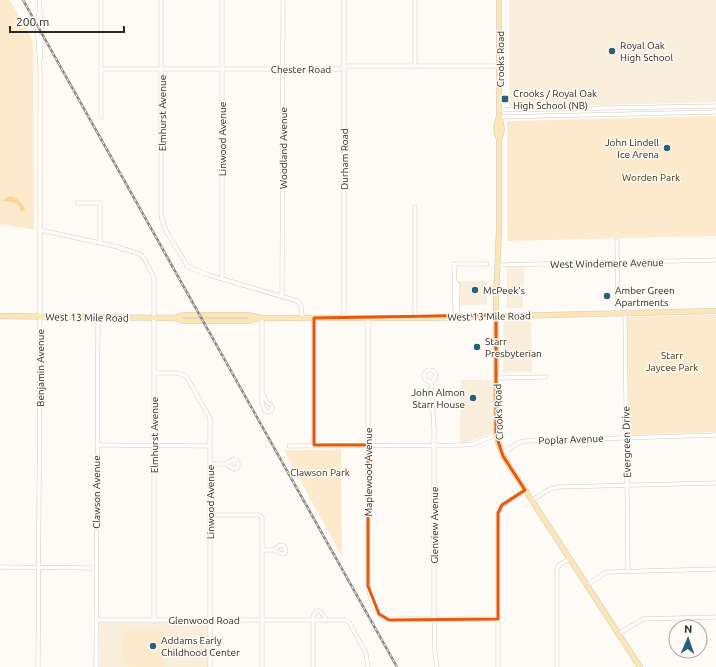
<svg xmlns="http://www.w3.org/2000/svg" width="716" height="667" viewBox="0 0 716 667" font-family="Ubuntu,sans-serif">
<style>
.built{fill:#f9eddb}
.green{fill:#fdeacd}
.water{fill:#fbd499}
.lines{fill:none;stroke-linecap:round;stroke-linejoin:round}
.minor-casing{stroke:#d1cabf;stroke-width:4.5}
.secondary-casing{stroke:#d1cabf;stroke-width:6}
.minor{stroke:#fff;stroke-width:3.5}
.secondary{stroke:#fbe6b7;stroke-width:5}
.rail-casing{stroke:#8a8782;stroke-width:2.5}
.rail{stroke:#fefbf6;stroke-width:1;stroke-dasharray:3;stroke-linecap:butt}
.marked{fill:none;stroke:#e8590c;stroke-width:3;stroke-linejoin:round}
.poi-dot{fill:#27627a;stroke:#fefbf6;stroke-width:1.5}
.labels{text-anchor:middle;stroke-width:3;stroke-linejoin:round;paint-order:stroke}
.poi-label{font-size:10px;fill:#2b2824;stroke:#fefbf6;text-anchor:start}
.street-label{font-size:10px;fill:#2b2824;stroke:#fefbf6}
.park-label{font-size:10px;fill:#43300e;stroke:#fefbf6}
</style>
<rect width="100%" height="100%" fill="#fefbf6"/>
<g class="built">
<path d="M509 0H716V102L566 106H509Z"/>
<path d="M507 267H524L523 308H507Z"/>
<rect x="459" y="281" width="28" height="24"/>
<path d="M504 321H531L532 372 503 373Z"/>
<path d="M461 380H493L492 433 468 442 460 443Z"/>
<path d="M101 623H207L208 626V667H99V624Z"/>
</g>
<g class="green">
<path d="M0 0H10L33 42 34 230 0 224Z"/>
<path d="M716 116V236L507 241V121Z"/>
<path d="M716 315V432L629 435 627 317Z"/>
<path d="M284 450H341L342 557Z"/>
<path d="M126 629H160L164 634V667H130C127 665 125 662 123 659 120 653 122 634 126 629Z"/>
</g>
<path class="water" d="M9 196C17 197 24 203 25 211H21C18 201 12 202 2 201Z"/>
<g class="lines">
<defs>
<g id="minor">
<path d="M39 0 42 31 40 61"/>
<path d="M161 0V214L162 220 166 231 188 267 209 275 297 301 301 305 302 318"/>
<path d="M344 0V318"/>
<path d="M415 66V0"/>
<path d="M101 69H339L348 66H500"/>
<path d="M499 110 716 106"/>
<path d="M101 117V0"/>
<path d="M499 117 716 112"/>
<path d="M77 203H100V242"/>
<path d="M415 207V318"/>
<path d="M40 230 114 246 137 253 141 255 145 260 154 278V621"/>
<path d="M617 241 618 313"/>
<path d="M498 265 716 260"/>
<path d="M222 278V0"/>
<path d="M455 281 458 285 457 316"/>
<path d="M282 296 283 0"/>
<path d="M625 313 628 571"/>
<path d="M457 317 455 311 454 264H487"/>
<path d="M262 318V403L265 411 270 412 272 410V406L267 402 263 395"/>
<path d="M314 318V445"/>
<path d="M368 318V586C370 598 375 615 387 619H498"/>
<circle cx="430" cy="376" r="6"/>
<path d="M155 373H178L186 376 210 418V667"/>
<path d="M497 378 546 377"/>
<path d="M431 382 434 428V615L435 652 437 667"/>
<path d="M97 445 210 446"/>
<path d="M289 446 463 445 473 444 496 435"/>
<path d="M502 454 520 442 526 441 716 435"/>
<path d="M210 464H226L234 469 238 467V462L234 459 226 464"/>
<path d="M532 500 550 489 558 487 716 483"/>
<path d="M210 515H259L262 518V667"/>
<path d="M262 550H274L282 554 285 553 286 550 284 546 280 545 274 550"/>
<path d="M0 567 96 568"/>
<path d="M587 585 605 573 610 572 716 569"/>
<path d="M96 620H346L349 622 366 653 368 667"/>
<path d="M618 634 643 619 716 617"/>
<path d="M38 667 40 328V68L37 24 39 12"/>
<path d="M96 667 98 317"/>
<path d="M313 667V616L316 611H320L327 620"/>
<path d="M498 667V513L502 505 525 490"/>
<path d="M557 667V570L559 565 570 559"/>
</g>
<g id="secondary">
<path d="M499 0V117C502 125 503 131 499 139V229L496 299V435L499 445 503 456 640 667"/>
<path d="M499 139C495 131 496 125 499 117"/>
<path d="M0 316 174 318 183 321H248L259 318"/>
<path d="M174 318 183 315H248L262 318H427L716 311"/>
</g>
</defs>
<use href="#minor" class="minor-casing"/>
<use href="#secondary" class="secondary-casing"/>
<use href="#minor" class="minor"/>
<use href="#secondary" class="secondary"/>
<defs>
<path id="rail" d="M23 0 397 667"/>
</defs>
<use href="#rail" class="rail-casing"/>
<use href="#rail" class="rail"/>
</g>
<path class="marked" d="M496 315V435L503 456 525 490 502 505 498 513V619L389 620 379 614 368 586V445H314V318Z"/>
<g class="poi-dot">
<circle cx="612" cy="51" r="4"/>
<rect x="501" y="95" width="8" height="8" rx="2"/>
<circle cx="667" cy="148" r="4"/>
<circle cx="475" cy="290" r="4"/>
<circle cx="607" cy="296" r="4"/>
<circle cx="477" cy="347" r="4"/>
<circle cx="473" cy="398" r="4"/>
<circle cx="153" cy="646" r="4"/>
</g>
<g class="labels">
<g class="poi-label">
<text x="620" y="49">Royal Oak<tspan x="620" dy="12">High School</tspan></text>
<text x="513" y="97">Crooks / Royal Oak<tspan x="513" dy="12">High School (NB)</tspan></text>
<text x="659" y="146" text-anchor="end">John Lindell<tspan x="659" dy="12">Ice Arena</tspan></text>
<text x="483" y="294">McPeek's</text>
<text x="615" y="294">Amber Green<tspan x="615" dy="12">Apartments</tspan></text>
<text x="485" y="345">Starr<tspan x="485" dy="12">Presbyterian</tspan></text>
<text x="465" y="396" text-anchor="end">John Almon<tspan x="465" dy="12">Starr House</tspan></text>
<text x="161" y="644">Addams Early<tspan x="161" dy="12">Childhood Center</tspan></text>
</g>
<g class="street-label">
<text transform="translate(500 59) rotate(-90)" y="4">Crooks Road</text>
<text x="301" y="73">Chester Road</text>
<text transform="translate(162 113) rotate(-90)" y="4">Elmhurst Avenue</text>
<text transform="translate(222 139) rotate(-90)" y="4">Linwood Avenue</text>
<text transform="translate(283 148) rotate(-90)" y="4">Woodland Avenue</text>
<text transform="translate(344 159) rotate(-90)" y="4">Durham Road</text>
<text transform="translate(607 263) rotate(-1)" y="4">West Windemere Avenue</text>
<text transform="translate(489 316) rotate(-1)" y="4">West 13 Mile Road</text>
<text transform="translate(87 317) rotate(1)" y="4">West 13 Mile Road</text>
<text transform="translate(40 368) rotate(-90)" y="4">Benjamin Avenue</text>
<text transform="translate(498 412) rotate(-92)" y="4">Crooks Road</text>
<text transform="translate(154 435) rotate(-90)" y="4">Elmhurst Avenue</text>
<text transform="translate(571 439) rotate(-2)" y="4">Poplar Avenue</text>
<text transform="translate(626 442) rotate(-91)" y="4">Evergreen Drive</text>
<text transform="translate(368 472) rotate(-90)" y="4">Maplewood Avenue</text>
<text transform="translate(96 492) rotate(-90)" y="4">Clawson Avenue</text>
<text transform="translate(210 502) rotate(-90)" y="4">Linwood Avenue</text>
<text transform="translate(434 525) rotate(-90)" y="4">Glenview Avenue</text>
<text x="204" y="624">Glenwood Road</text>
</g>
<g class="park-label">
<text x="651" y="181">Worden Park</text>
<text x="672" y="359">Starr<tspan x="672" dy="12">Jaycee Park</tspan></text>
<text x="320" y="476">Clawson Park</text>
</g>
</g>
<g transform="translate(688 639) rotate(2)"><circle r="19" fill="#fefbf6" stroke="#aaa7a2"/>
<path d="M0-3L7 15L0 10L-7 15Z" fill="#27627a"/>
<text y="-6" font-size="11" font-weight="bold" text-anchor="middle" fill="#2b2824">N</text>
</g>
<path d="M10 26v6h114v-6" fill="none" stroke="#2b2824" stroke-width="2"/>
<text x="16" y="26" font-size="12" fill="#2b2824" stroke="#fefbf6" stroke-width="3" paint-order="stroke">200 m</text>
</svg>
